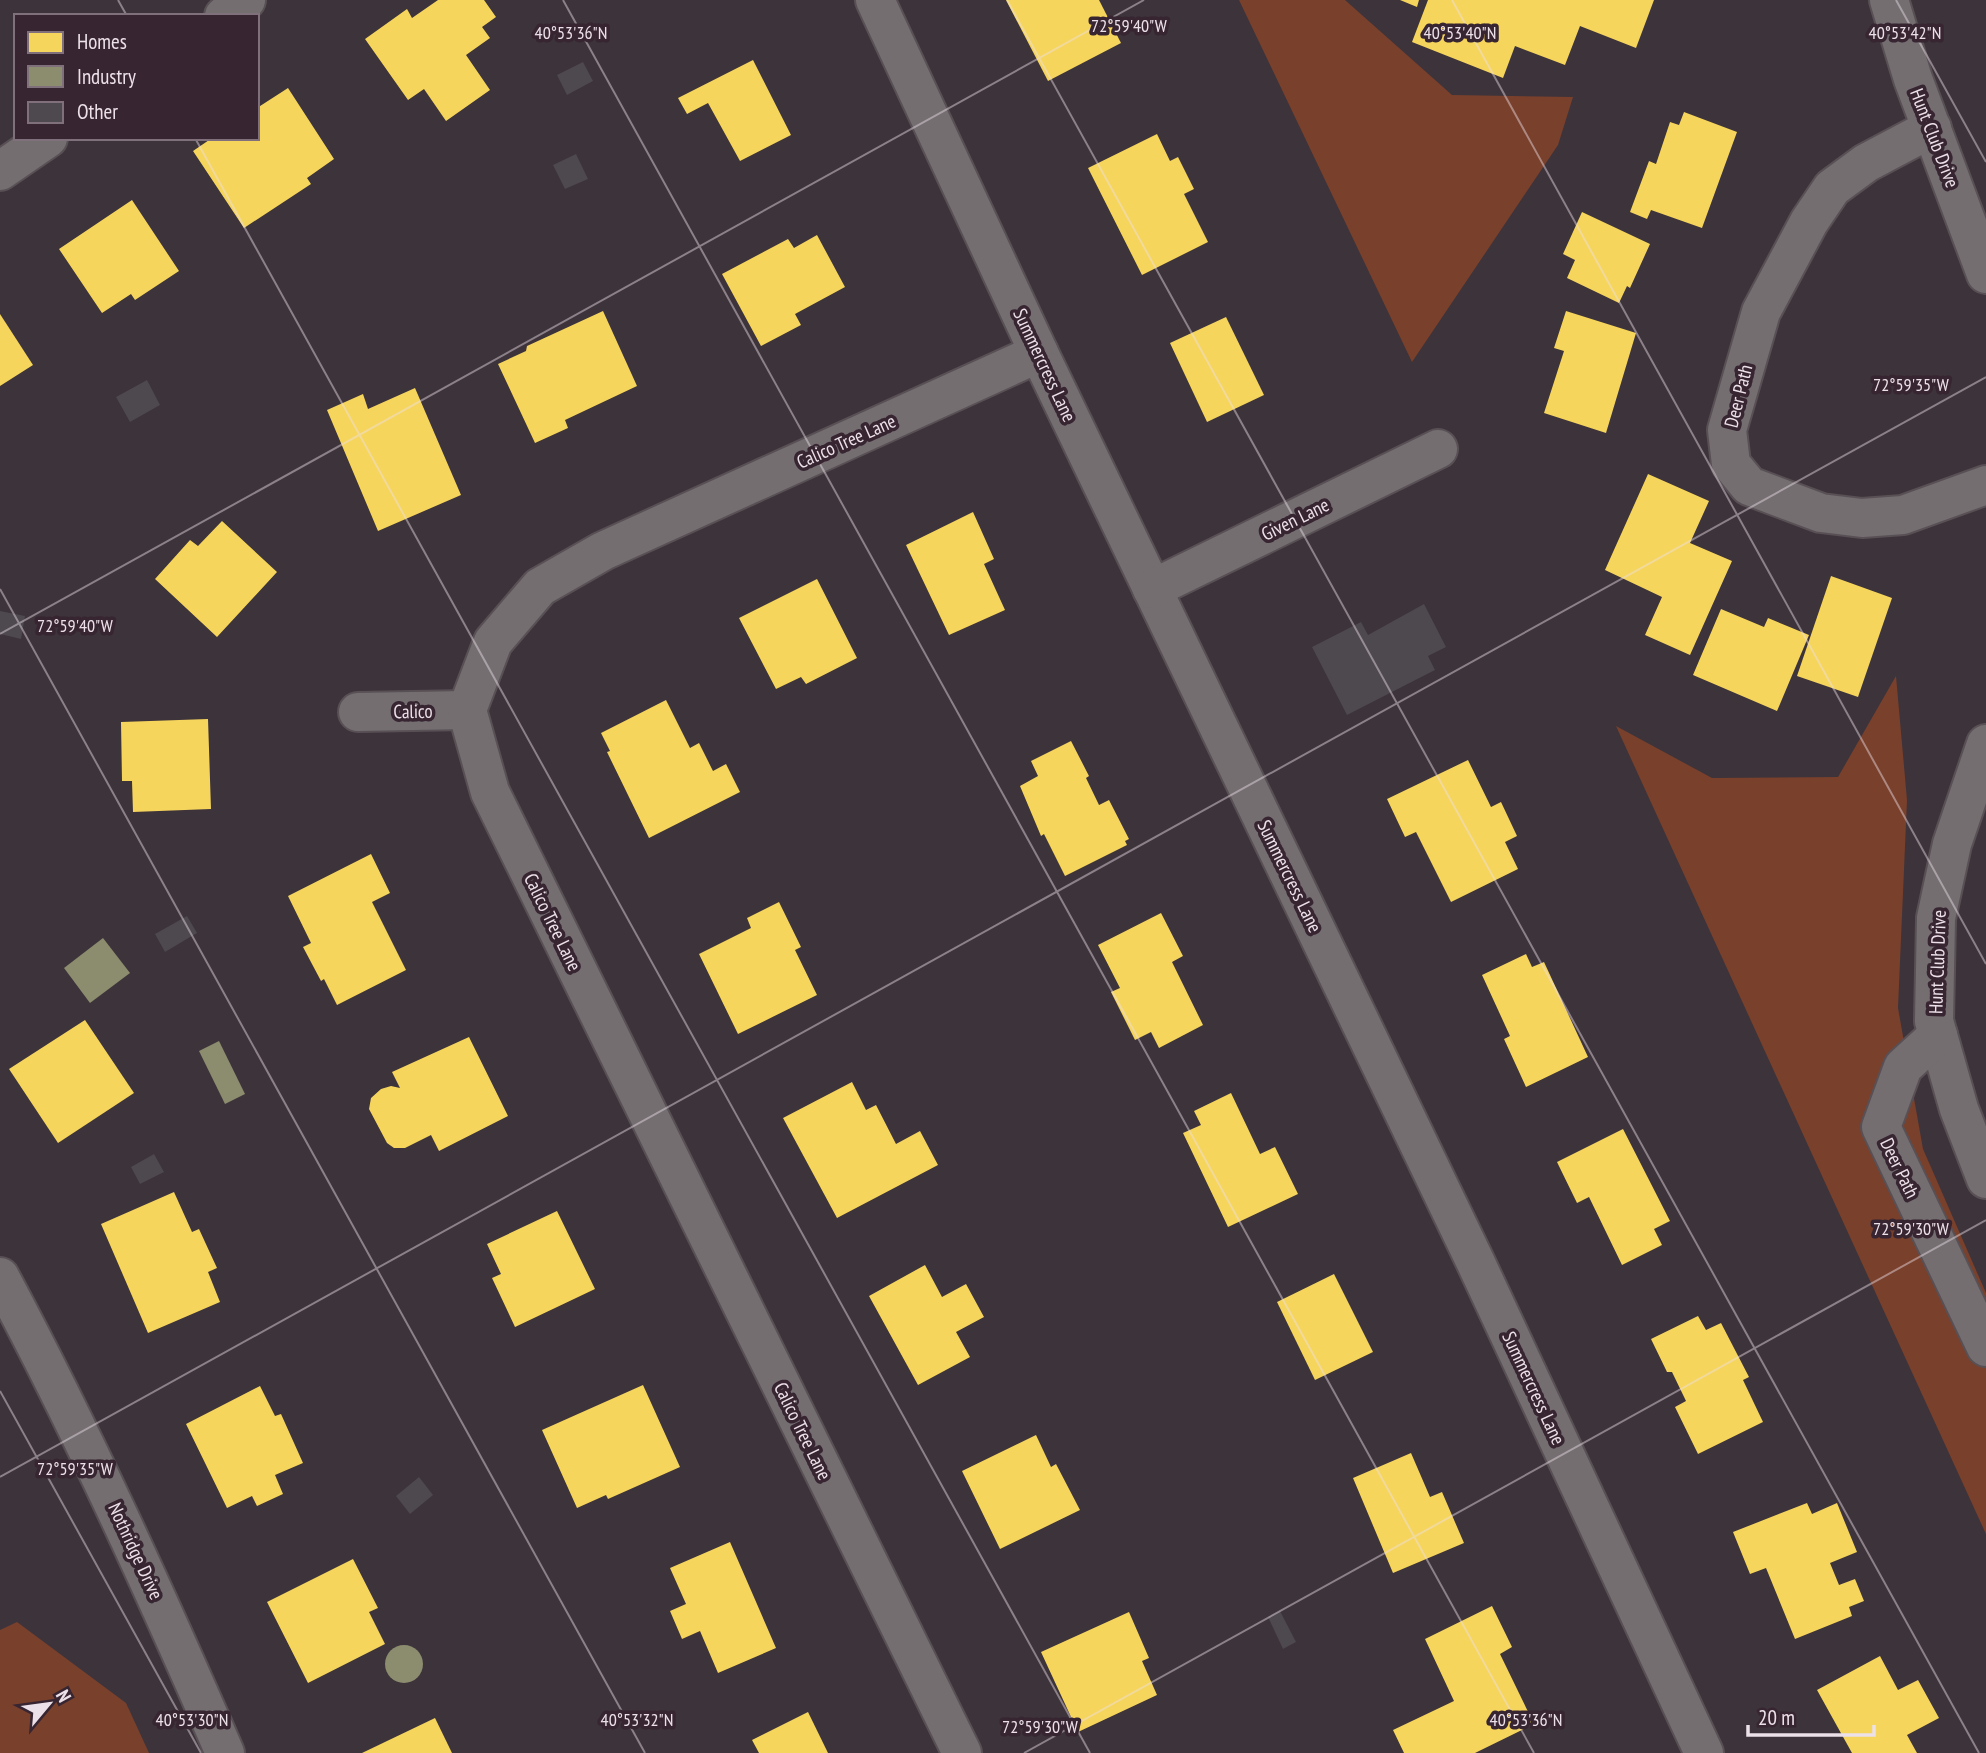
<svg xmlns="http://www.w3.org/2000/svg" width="1986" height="1753" viewBox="0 0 1986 1753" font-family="'PT Sans Narrow',sans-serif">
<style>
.green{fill:#79402c}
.homes{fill:#f6d55c}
.industry{fill:#8c8c6e}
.building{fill:#4e484f}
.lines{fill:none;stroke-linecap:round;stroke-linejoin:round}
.minor-casing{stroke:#585055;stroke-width:42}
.minor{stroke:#746e71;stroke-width:38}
.ticks{fill:none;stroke:#ede1e9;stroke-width:2;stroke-opacity:0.45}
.labels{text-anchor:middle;stroke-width:7;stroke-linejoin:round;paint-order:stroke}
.street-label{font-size:19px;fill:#ede1e9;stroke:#372531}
.ticks-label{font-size:18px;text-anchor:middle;fill:#ede1e9;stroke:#372531;stroke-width:7;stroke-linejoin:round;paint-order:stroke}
</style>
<rect width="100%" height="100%" fill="#3d333a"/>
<g class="green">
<path d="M1239 0H1345L1452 95 1573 97 1558 145 1412 362Z"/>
<path d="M1896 676 1907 800 1898 1008 1923 1149 1986 1293V1534L1616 726 1712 778 1838 777Z"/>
<path d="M17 1622 126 1703 149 1753H0V1630Z"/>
</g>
<g class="homes">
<path d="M438 0H484L496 17 482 27 490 38 466 55 490 90 446 121 424 89 408 100 365 39 407 9 412 18Z"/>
<path d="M1006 0H1099L1121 43 1048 81Z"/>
<path d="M1400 0H1419L1417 7Z"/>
<path d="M1428 0H1654L1636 48 1580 26 1565 65 1515 46 1503 78 1412 42Z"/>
<path d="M753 60 791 135 740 161 708 103 687 114 678 98Z"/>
<path d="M288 88 334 159 307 178 311 184 244 228 193 151 212 138H257V108Z"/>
<path d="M1684 112 1737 132 1702 228 1651 210 1647 219 1630 212 1649 161 1656 164 1670 122 1679 125Z"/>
<path d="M1157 134 1170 161 1178 157 1194 189 1184 194 1208 242 1142 275 1088 168Z"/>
<path d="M132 200 179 271 135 300 131 294 102 313 59 249Z"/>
<path d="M1582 212 1650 244 1630 288 1627 286 1619 303 1567 278 1575 260 1563 254Z"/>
<path d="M817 235 845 287 795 314 801 325 761 346 722 274 788 239 794 248Z"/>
<path d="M603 311 637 386 565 420 568 428 535 443 498 364 526 351 527 346Z"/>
<path d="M1566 311 1636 333 1606 433 1544 413 1564 351 1554 348Z"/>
<path d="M0 314 33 365 0 386Z"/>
<path d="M1226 317 1264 395 1207 422 1170 343Z"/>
<path d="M415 388 461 495 378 531 327 410 363 394 368 409Z"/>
<path d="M1648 474 1709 501 1690 543 1732 561 1690 655 1645 635 1662 597 1605 570Z"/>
<path d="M973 512 994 559 984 564 1005 610 949 635 906 545Z"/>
<path d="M222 521 277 572 217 637 155 579 190 540 198 546Z"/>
<path d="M1831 576 1892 598 1858 697 1797 676Z"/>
<path d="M817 579 857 658 806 684 801 677 776 689 739 618Z"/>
<path d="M1721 609 1764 627 1768 618 1809 635 1777 711 1693 675Z"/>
<path d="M666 700 690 748 699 743 713 771 726 764 740 792 649 838 607 752 610 751 601 733Z"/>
<path d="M208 719 211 809 133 812 132 781H122L121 722Z"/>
<path d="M1071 741 1089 776 1086 778 1099 805 1109 800 1129 839 1125 841 1127 845 1065 876 1044 834 1041 836 1020 786 1038 776 1031 761Z"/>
<path d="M1468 760 1491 807 1501 802 1517 836 1505 842 1518 869 1451 902 1416 832 1405 837 1387 799Z"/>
<path d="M371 854 390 893 372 902 406 970 337 1005 324 979 321 981 303 947 311 943 288 896Z"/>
<path d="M779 902 801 947 795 950 817 995 738 1034 699 954 751 928 747 918Z"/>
<path d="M1161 913 1183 956 1172 962 1203 1025 1159 1048 1151 1032 1135 1040 1111 992 1120 988 1098 945Z"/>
<path d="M1526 954 1532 967 1544 962 1588 1057 1526 1087 1504 1039 1510 1036 1482 975Z"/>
<path d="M85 1020 134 1093 58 1143 9 1069Z"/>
<path d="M469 1037 508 1116 439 1151 431 1135 405 1148H394L387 1143 369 1109 371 1098 381 1089 391 1086 400 1088 392 1072Z"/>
<path d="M852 1082 866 1110 876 1105 896 1144 920 1131 938 1165 837 1218 783 1118Z"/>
<path d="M1231 1093 1260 1154 1275 1147 1298 1194 1228 1227 1183 1133 1201 1125 1194 1111Z"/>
<path d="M1623 1129 1670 1221 1654 1229 1662 1245 1622 1265 1589 1197 1577 1203 1557 1162Z"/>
<path d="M174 1192 192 1232 199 1229 217 1268 208 1272 220 1302 148 1333 101 1224Z"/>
<path d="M557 1211 595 1289 515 1327 492 1278 501 1274 487 1244Z"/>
<path d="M925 1265 942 1297 966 1284 984 1317 956 1332 970 1357 918 1385 869 1296Z"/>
<path d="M1334 1274 1373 1352 1315 1380 1277 1302Z"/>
<path d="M1698 1316 1706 1330 1721 1323 1749 1377 1743 1380 1763 1422 1698 1454 1675 1407 1686 1401 1672 1372H1667L1651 1339Z"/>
<path d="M643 1385 680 1467 608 1499 606 1495 577 1508 542 1430Z"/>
<path d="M260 1386 275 1416 281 1414 303 1463 275 1475 283 1494 257 1506 252 1496 227 1508 186 1424Z"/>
<path d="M1036 1435 1051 1467 1056 1464 1080 1510 1000 1549 962 1471Z"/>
<path d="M1411 1453 1430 1497 1442 1492 1464 1543 1393 1573 1353 1478Z"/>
<path d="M1807 1503 1812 1514 1837 1503 1857 1552 1830 1563 1839 1585 1855 1579 1864 1601 1849 1607 1852 1616 1795 1639 1766 1568 1750 1574 1733 1532Z"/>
<path d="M730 1542 776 1648 718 1673 700 1631 682 1639 670 1611 686 1604 670 1568Z"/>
<path d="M353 1559 378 1608 369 1612 385 1644 308 1683 267 1602Z"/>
<path d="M1492 1606 1512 1647 1500 1654 1534 1724 1475 1753H1404L1393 1730 1454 1701 1425 1639Z"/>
<path d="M1129 1612 1149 1658 1142 1661 1157 1695 1078 1732 1041 1652Z"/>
<path d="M1880 1656 1898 1690 1918 1680 1939 1718 1907 1735 1917 1753H1852L1817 1690Z"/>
<path d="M808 1712 828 1753H759L752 1740Z"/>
<path d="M435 1718 452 1753H362Z"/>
</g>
<g class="industry">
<path d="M103 938 130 973 90 1003 64 968Z"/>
<path d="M219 1041 245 1094 225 1104 199 1051Z"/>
<circle cx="404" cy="1664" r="19"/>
</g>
<g class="building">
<path d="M583 62 593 81 567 95 557 75Z"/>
<path d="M576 154 588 179 565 189 553 165Z"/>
<path d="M147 380 160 405 130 422 116 397Z"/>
<path d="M1424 604 1446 647 1428 656 1435 670 1347 715 1312 647 1361 622 1368 635Z"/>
<path d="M0 611 25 616 21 639 0 634Z"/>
<path d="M187 916 197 933 165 952 155 934Z"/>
<path d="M154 1154 164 1172 140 1184 131 1167Z"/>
<path d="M419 1477 433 1495 410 1514 396 1496Z"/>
<path d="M1280 1611 1296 1642 1283 1649 1268 1617Z"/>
</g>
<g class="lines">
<defs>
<g id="minor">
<path d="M875 0 1039 353 1475 1261 1704 1753"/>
<path d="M1889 0 1913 79 1986 274"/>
<path d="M224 16 246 0"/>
<path d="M1932 128 1866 163 1832 188 1809 222 1761 312 1727 430 1731 464 1749 486 1821 513 1862 518 1903 515 1986 485"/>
<path d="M0 171 48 138"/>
<path d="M1152 589 1438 449"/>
<path d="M358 712 467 710"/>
<path d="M1986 744 1952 844 1936 918 1934 1021 1959 1109 1986 1179"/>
<path d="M1938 1035 1903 1067 1881 1127 1986 1347"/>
<path d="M0 1277C83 1433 155 1592 225 1753"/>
<path d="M962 1753 490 792 467 710 493 642 540 587 603 551 1039 353"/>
</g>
</defs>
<use href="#minor" class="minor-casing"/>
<use href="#minor" class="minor"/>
</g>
<path class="ticks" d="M118 0 127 16M563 0 1534 1753M1007 0 1979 1753M1452 0 1986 964M1896 0 1986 162M195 138 1090 1753M0 589 645 1753M0 634 1144 0M0 1391 201 1753M0 1477 1986 377M1024 1753 1986 1220"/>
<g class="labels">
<g class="street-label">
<text transform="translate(1935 138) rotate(69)" y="7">Hunt Club Drive</text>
<text transform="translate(1045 365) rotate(65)" y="7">Summercress Lane</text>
<text transform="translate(1738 396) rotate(-76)" y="7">Deer Path</text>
<text transform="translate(846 441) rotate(-24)" y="7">Calico Tree Lane</text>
<text transform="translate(1295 519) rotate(-26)" y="7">Given Lane</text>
<text transform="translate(413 711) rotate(-1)" y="7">Calico</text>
<text transform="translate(1290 876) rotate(64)" y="7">Summercress Lane</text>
<text transform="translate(553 922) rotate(64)" y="7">Calico Tree Lane</text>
<text transform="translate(1937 962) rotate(-88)" y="7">Hunt Club Drive</text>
<text transform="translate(1900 1168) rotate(64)" y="7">Deer Path</text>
<text transform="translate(1534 1388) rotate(65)" y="7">Summercress Lane</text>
<text transform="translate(803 1431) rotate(64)" y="7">Calico Tree Lane</text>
<text transform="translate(136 1551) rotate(65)" y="7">Nothridge Drive</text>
</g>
</g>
<g class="ticks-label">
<text x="1129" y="32">72°59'40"W</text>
<text x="1905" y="39">40°53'42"N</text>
<text x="571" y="39">40°53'36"N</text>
<text x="1460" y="39">40°53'40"N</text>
<text x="1911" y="391">72°59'35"W</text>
<text x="75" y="632">72°59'40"W</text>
<text x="1911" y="1235">72°59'30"W</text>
<text x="75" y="1475">72°59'35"W</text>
<text x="192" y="1726">40°53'30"N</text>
<text x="637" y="1726">40°53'32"N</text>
<text x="1526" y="1726">40°53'36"N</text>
<text x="1040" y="1733">72°59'30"W</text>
</g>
<rect x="14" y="14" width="245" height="126" fill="#372531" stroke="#80707b" stroke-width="2"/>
<rect x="28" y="32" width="35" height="21" fill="#f6d55c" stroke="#80707b" stroke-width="2"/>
<text x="77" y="49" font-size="21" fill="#ede1e9">Homes</text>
<rect x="28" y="66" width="35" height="21" fill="#8c8c6e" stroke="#80707b" stroke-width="2"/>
<text x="77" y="84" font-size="21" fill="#ede1e9">Industry</text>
<rect x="28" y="102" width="35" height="21" fill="#4e484f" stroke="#80707b" stroke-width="2"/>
<text x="77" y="119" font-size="21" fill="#ede1e9">Other</text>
<g transform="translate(49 1704) rotate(61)" stroke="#372531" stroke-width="5" paint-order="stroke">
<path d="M0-5L12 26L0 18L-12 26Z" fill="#ede1e9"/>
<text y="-10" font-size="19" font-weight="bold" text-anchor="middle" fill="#ede1e9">N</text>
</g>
<path d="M1748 1725v10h126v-10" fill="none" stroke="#ede1e9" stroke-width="3.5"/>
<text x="1758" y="1725" font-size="21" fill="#ede1e9" stroke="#372531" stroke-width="5" paint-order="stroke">20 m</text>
</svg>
